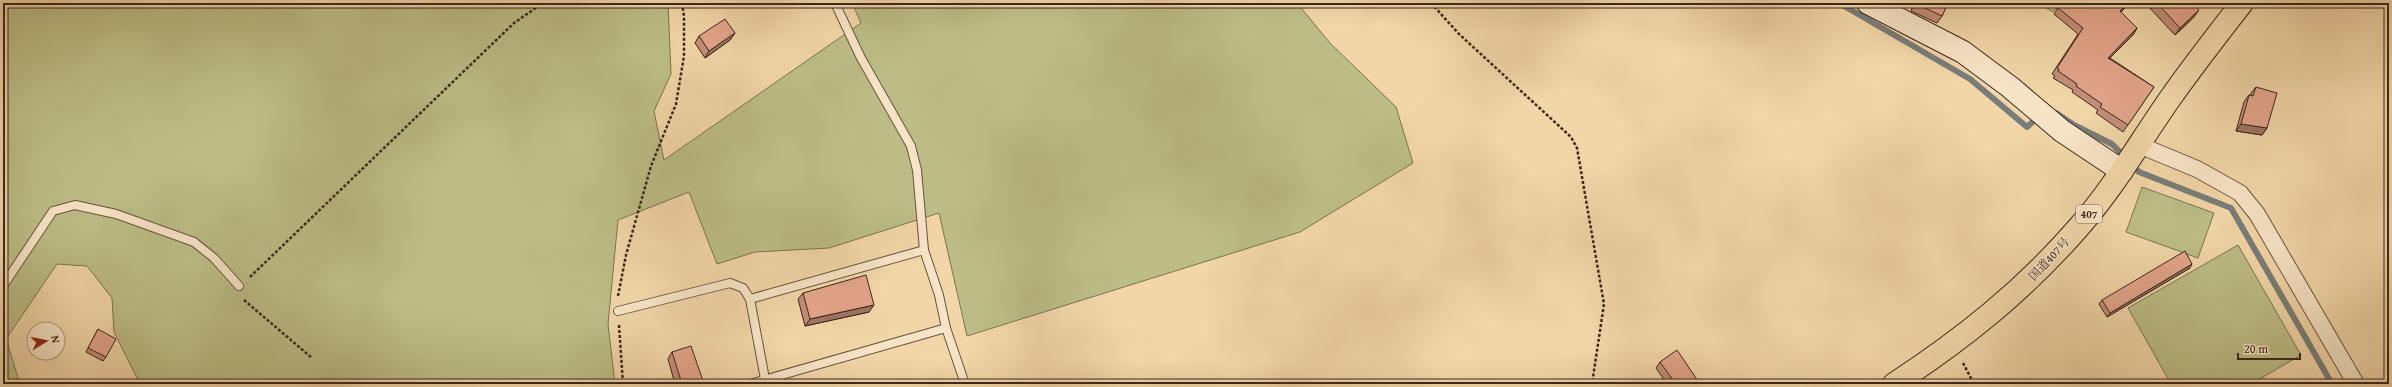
<svg xmlns="http://www.w3.org/2000/svg" width="2392" height="387" viewBox="0 0 2392 387" font-family="'Gentium Book Plus','Noto Serif JP',serif">
<style>
.green{fill:#bcbd86;stroke:#7c7252}
.lines{fill:none;stroke-linecap:round;stroke-linejoin:round}
.stream{stroke:#797d79;stroke-width:6}
.lane-casing{stroke:#695340;stroke-width:10}
.street-casing{stroke:#695340;stroke-width:18}
.secondary-casing{stroke:#3b271e;stroke-width:24}
.highway-casing{stroke:#3b271e;stroke-width:24}
.path{stroke:#3b271e;stroke-width:2.5;stroke-dasharray:3 2;stroke-linecap:butt}
.lane{stroke:#f7e4c6;stroke-width:8}
.street{stroke:#f7e4c6;stroke-width:16}
.secondary{stroke:#f7e4c6;stroke-width:22}
.highway{stroke:#f2d6a8;stroke-width:22}
.wall{fill:#c38e78;stroke:#3b271e}
.shaded-wall{fill:#9f7461;stroke:#3b271e}
.building{fill:#e3a58b;stroke:#3b271e}
.labels{text-anchor:middle;stroke-width:3;stroke-linejoin:round;paint-order:stroke}
.shield{fill:#f7e4c6;stroke:#736050;stroke-width:1}
.shield-label{font-size:11px;font-weight:bold;fill:#3b271e}
.street-label{font-size:12px;fill:#3b271e;stroke:#f7e4c6}
</style>
<rect width="100%" height="100%" fill="#f2d6a8"/>
<filter id="stains"><feTurbulence type="fractalNoise" baseFrequency=".005" numOctaves="4"/><feColorMatrix values="0 0 0 0 .2 0 0 0 0 .09 0 0 0 0 .02 0 0 0 .5 -.17"/></filter>
<radialGradient id="worn" r=".72"><stop offset=".6" stop-color="#630" stop-opacity="0"/><stop offset="1" stop-color="#630" stop-opacity=".3"/></radialGradient>
<g class="green">
<path d="M3 3H668L671 74 654 111 664 160 861 23 852 3H1297L1330 43 1396 107 1413 163 1300 232 967 336 939 213 829 248 755 252 717 264 689 192 618 220 608 324 615 384H142L137 378 114 332 112 298 87 266 57 264 6 339 20 384H3Z"/>
<path d="M2038 3H2062L2053 12Z"/>
<path d="M2142 187 2214 213 2198 258 2126 232Z"/>
<path d="M2238 245 2301 355 2251 384H2171L2128 308Z"/>
</g>
<g class="lines">
<g class="stream">
<path d="M1839 3 1970 79 2027 127 2039 116"/>
<path d="M2056 113 2074 125 2112 144 2125 157"/>
<path d="M2132 164 2139 172 2231 208 2332 384"/>
</g>
<defs>
<g id="lane">
<path d="M835 3 861 58 911 146 917 170 924 250 939 295 946 328 965 384"/>
<path d="M3 286 53 211 75 205 116 214 194 242 214 258 239 286"/>
<path d="M750 299 924 250"/>
<path d="M618 311 730 283 743 288 750 299 765 379"/>
<path d="M750 384 946 328"/>
</g>
<path id="street" d="M2139 145 2197 169 2240 193 2257 214 2356 384"/>
<path id="secondary" d="M1868 3 1963 52 2010 87 2062 131 2122 171"/>
<path id="highway" d="M1894 384C1963 339 2023 291 2078 228 2113 189 2139 143 2169 100 2192 67 2217 35 2242 3"/>
</defs>
<use href="#lane" class="lane-casing"/>
<use href="#street" class="street-casing"/>
<use href="#secondary" class="secondary-casing"/>
<use href="#highway" class="highway-casing"/>
<g class="path">
<path d="M1431 3 1459 34 1571 137 1577 148 1604 304 1592 384"/>
<path d="M250 277 514 23 543 3"/>
<path d="M618 296 626 255 651 166 676 104 684 56V16L682 3"/>
<path d="M244 300 312 358"/>
<path d="M619 325 623 384"/>
<path d="M1963 363 1974 384"/>
</g>
<use href="#lane" class="lane"/>
<use href="#street" class="street"/>
<use href="#secondary" class="secondary"/>
<use href="#highway" class="highway"/>
</g>
<g class="wall">
<path d="M1914 3H1948L1942 16 1937 23 1911 11Z"/>
<path d="M2130 3 2121 12 2137 28 2133 35 2110 58 2154 87 2123 132 2096 113 2098 110 2072 92 2073 90 2053 78 2055 76 2052 74 2078 34 2054 14 2058 8Z"/>
<path d="M2147 3H2192L2194 17 2175 35 2146 4Z"/>
<path d="M735 33 730 40 705 58 695 43 699 36Z"/>
<path d="M2256 87 2267 128 2262 135 2236 131 2244 102 2249 95H2251V93Z"/>
<path d="M2190 268 2107 317 2099 304 2102 300Z"/>
<path d="M803 293 869 312 805 326 798 299Z"/>
<path d="M98 329 106 357 103 361 86 352Z"/>
<path d="M672 352 704 384H675L668 359Z"/>
<path d="M1660 362 1700 384H1667L1656 368Z"/>
</g>
<g class="shaded-wall">
<path d="M2128 3H2130L2115 17 2120 11Z"/>
<path d="M2199 10 2194 17 2175 35 2180 28Z"/>
<path d="M2137 28 2133 35 2104 64 2108 58Z"/>
<path d="M735 33 730 40 705 58 709 51Z"/>
<path d="M2241 124 2267 128 2262 135 2236 131Z"/>
<path d="M2192 264 2190 268 2107 317 2110 313Z"/>
<path d="M874 305 869 312 805 326 810 319Z"/>
</g>
<g class="building">
<path d="M1916 3H1948L1942 16 1916 4Z"/>
<path d="M2063 3H2128L2120 11 2137 28 2108 58 2154 87 2128 125 2100 107 2102 104 2076 86 2077 84 2058 71 2059 69 2057 68 2083 28 2058 8Z"/>
<path d="M2157 3H2192L2199 10 2180 28Z"/>
<path d="M725 19 735 33 709 51 699 36Z"/>
<path d="M2256 87 2277 93 2267 128 2241 124 2249 95 2253 96Z"/>
<path d="M2185 251 2192 264 2110 313 2102 300Z"/>
<path d="M866 275 874 305 810 319 803 293Z"/>
<path d="M98 329 116 339 106 357 88 348Z"/>
<path d="M691 346 704 384H682L672 352Z"/>
<path d="M1677 350 1700 384H1676L1660 362Z"/>
</g>
<g class="labels">
<rect class="shield" x="2076" y="205" width="26" height="18" rx="3"/>
<g class="shield-label">
<text x="2089" y="218">407</text>
</g>
<g class="street-label">
<text transform="translate(2049 259) rotate(-47)" y="4">国道407号</text>
</g>
</g>
<rect width="2392" height="387" fill="none" stroke="#f2d6a8" stroke-width="16"/>
<rect x="4" y="4" width="2384" height="379" fill="none" stroke="#3b271e" stroke-width="2"/>
<rect x="8" y="8" width="2376" height="371" fill="none" stroke="#3b271e"/>
<g transform="translate(46 341) rotate(80)"><circle r="19" fill="#f7e4c6" stroke="#ac9883"/>
<path d="M0-3L7 15L0 10L-7 15Z" fill="#8f2418"/>
<text y="-6" font-size="11" font-weight="bold" text-anchor="middle" fill="#3b271e">N</text>
</g>
<path d="M2238 353v6h62v-6" fill="none" stroke="#3b271e" stroke-width="2"/>
<text x="2244" y="353" font-size="12" fill="#3b271e" stroke="#f7e4c6" stroke-width="3" paint-order="stroke">20 m</text>
<rect width="100%" height="100%" filter="url(#stains)"/>
<rect width="100%" height="100%" fill="url(#worn)"/>
</svg>
